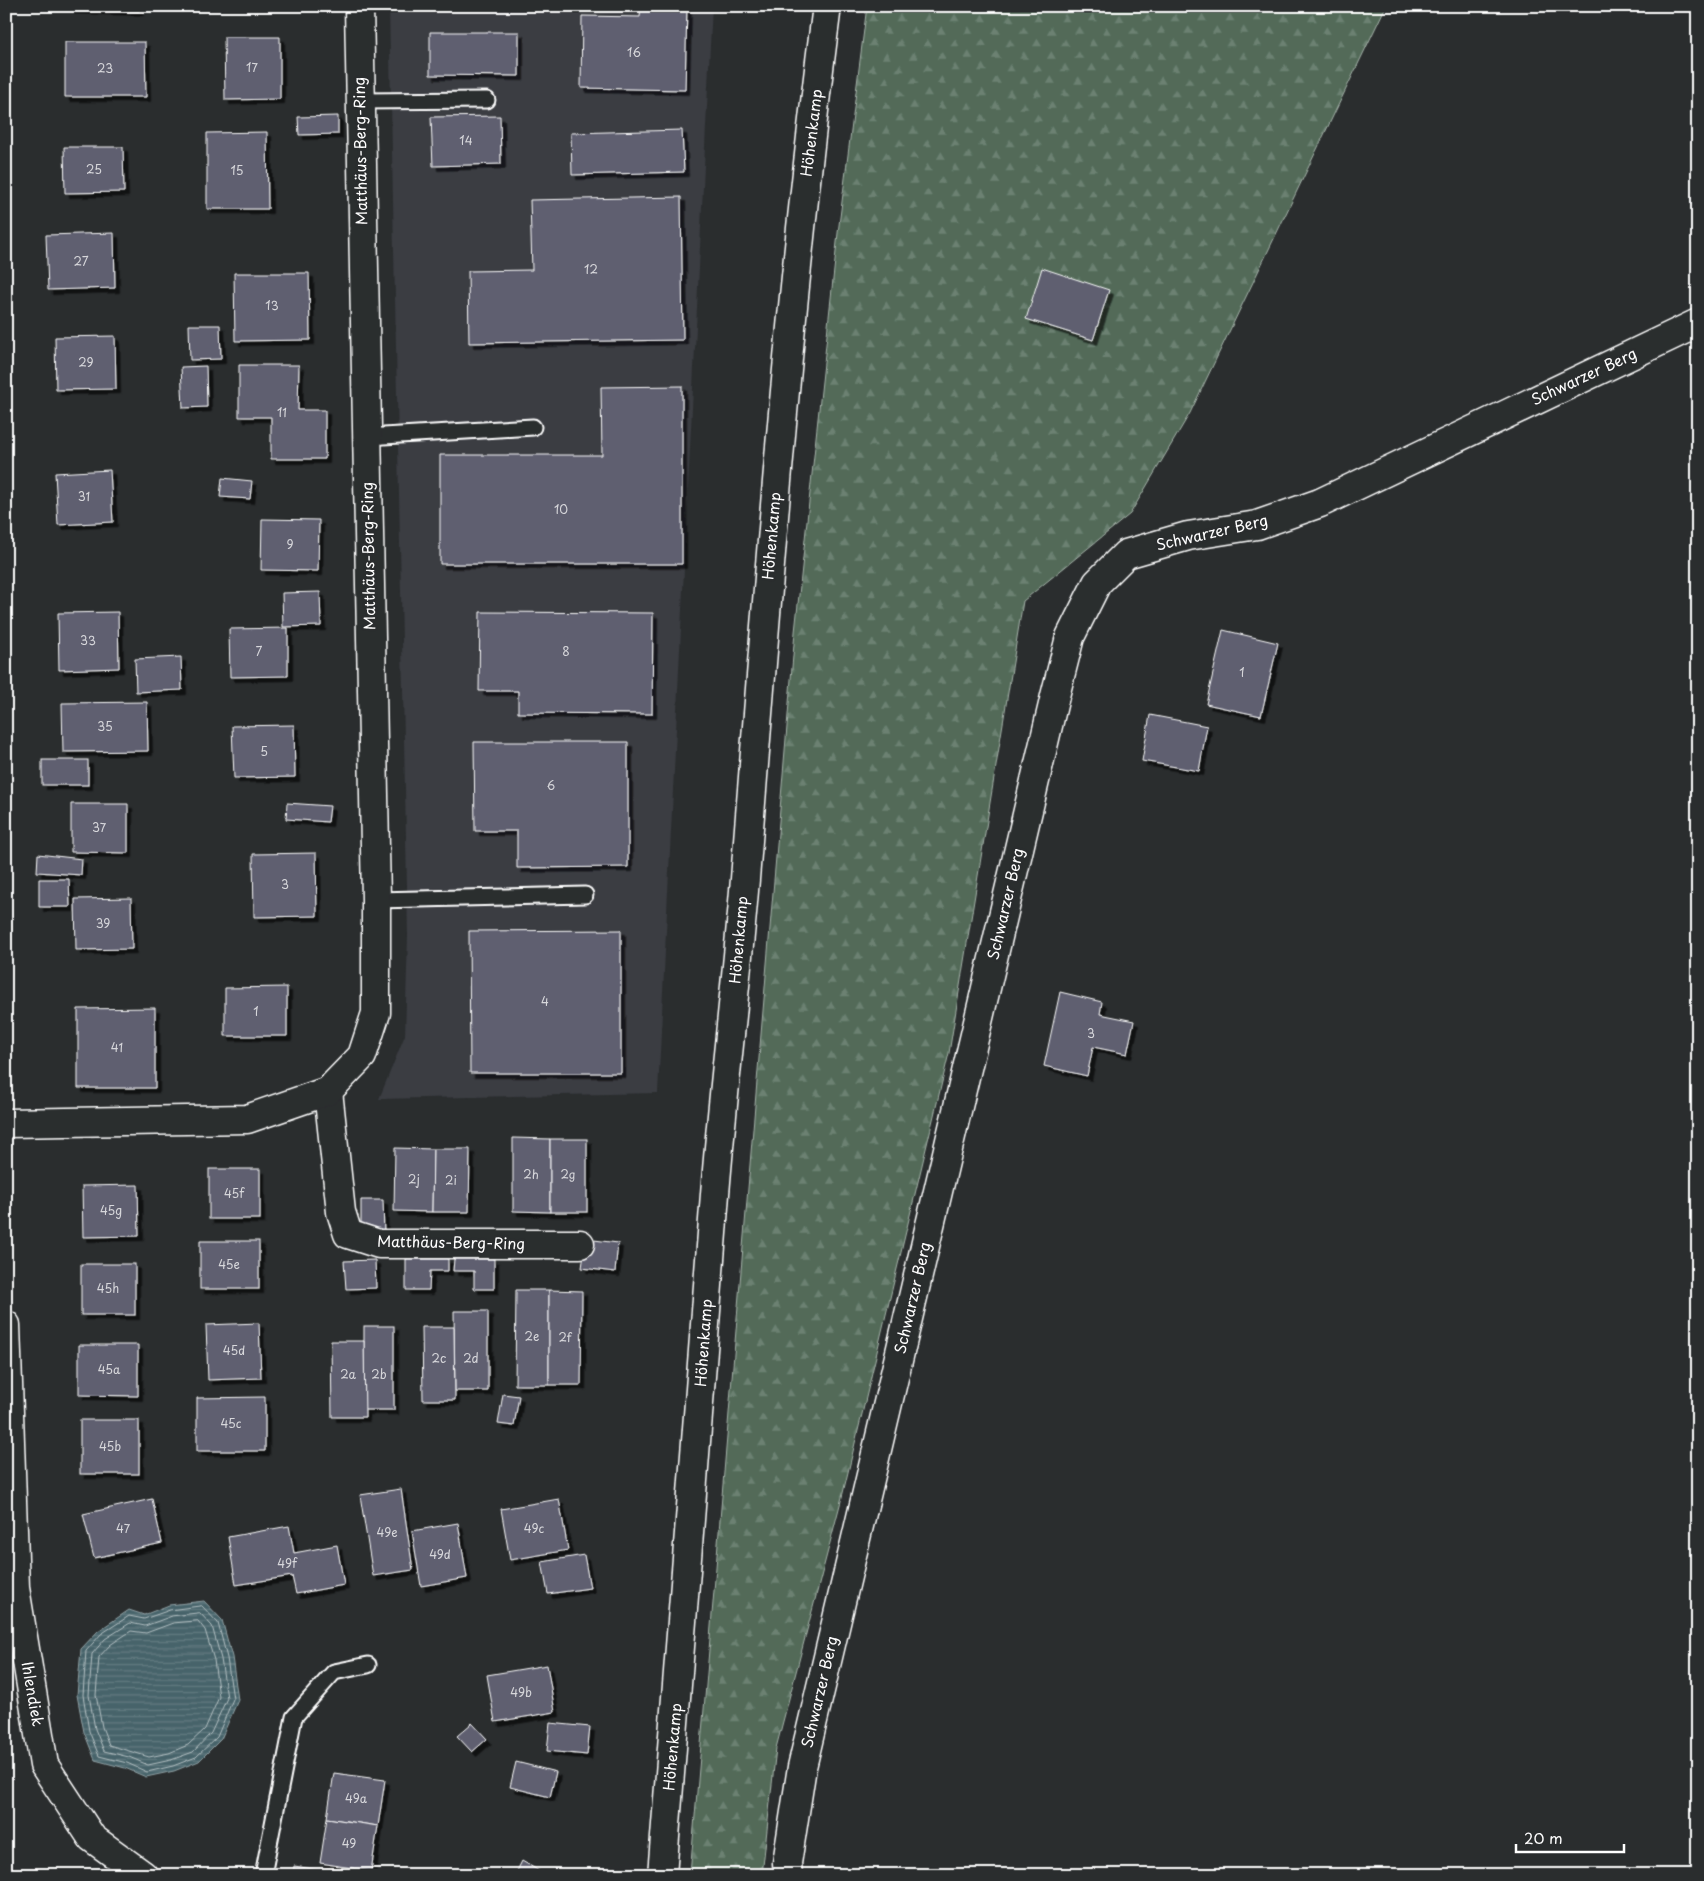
<svg xmlns="http://www.w3.org/2000/svg" width="1704" height="1881" viewBox="0 0 1704 1881" font-family="'Playpen Sans',sans-serif">
<style>
.built{fill:#3a3c42}
.forest{fill:url(#forest-firs);stroke:#a8b5ac}
.water{fill:url(#water-rules);stroke:#91a2a6}
.lines{fill:none;stroke-linecap:round;stroke-linejoin:round}
.shore{stroke:#b5c1c4;stroke-width:1}
.building{fill:#5e5e70;stroke:#fff;filter:url(#shadow)}
.lane-casing{stroke:#fff;stroke-width:19}
.street-casing{stroke:#fff;stroke-width:31}
.secondary-casing{stroke:#fff;stroke-width:31}
.lane{stroke:#2a2d2e;stroke-width:15}
.street{stroke:#2a2d2e;stroke-width:28}
.secondary{stroke:#2a2d2e;stroke-width:28}
.labels{text-anchor:middle;stroke-width:5;stroke-linejoin:round;paint-order:stroke}
.number-label{font-size:12px;fill:#d7d7db}
.street-label{font-size:15px;fill:#fff;stroke:#2a2d2e}
</style>
<defs>
<pattern id="forest-firs" width="22" height="20" patternUnits="userSpaceOnUse" patternTransform="scale(1.25)"><rect width="22" height="20" fill="#526b59"/><path d="M5 1l3.5 6h-7zM16 11l3.5 6h-7z" fill="#6c8172"/></pattern>
<pattern id="water-rules" width="6" height="5" patternUnits="userSpaceOnUse" patternTransform="scale(1.25)"><rect width="6" height="5" fill="#47646b"/><path d="M0 2.5h6" fill="none" stroke="#637b81"/></pattern>
<filter id="shadow"><feDropShadow dx="4.5" dy="4.5" stdDeviation="0" flood-color="#0009"/></filter>
</defs>
<rect width="100%" height="100%" fill="#2a2d2e"/>
<filter id="ink" filterUnits="userSpaceOnUse"><feTurbulence type="fractalNoise" baseFrequency=".02" numOctaves="2"/><feDisplacementMap in="SourceGraphic" scale="10" xChannelSelector="R" yChannelSelector="G"/><feConvolveMatrix kernelMatrix="1 2 1 2 8 2 1 2 1" color-interpolation-filters="sRGB"/></filter>
<g filter="url(#ink)">
<path class="built" d="M389 6H712L658 1093 379 1099 405 1035 408 936Z"/>
<path class="forest" d="M867 6H1386L1190 413 1130 514 1023 601 949 1053 842 1497 776 1748 762 1875H690L795 632 838 233Z"/>
<path class="water" d="M204 1601 222 1620 232 1657 238 1700 221 1739 199 1761 174 1771 146 1777 125 1768 95 1760 84 1732 77 1695 81 1649 98 1631 129 1610 144 1615 169 1605Z"/>
<g class="lines">
<g class="shore">
<path d="M202 1606 218 1623 227 1658 233 1699 217 1737 196 1757 173 1766 147 1772 127 1763 99 1756 89 1731 83 1695 86 1651 101 1634 129 1616 144 1619 170 1610Z"/>
<path d="M200 1613 212 1626 221 1659 227 1698 211 1733 193 1752 171 1760 148 1765 129 1757 104 1751 95 1729 89 1695 92 1654 105 1639 130 1623 145 1626 172 1616Z"/>
<path d="M198 1621 205 1630 214 1660 219 1697 205 1729 188 1745 169 1753 149 1757 109 1745 102 1727 96 1695 99 1657 110 1645 131 1631 146 1633 173 1623Z"/>
</g>
</g>
<g class="building">
<path d="M70 6H139V11L70 9Z"/>
<path d="M641 6H687L685 90 581 88 582 16 640 17Z"/>
<path d="M430 32H519V76L430 75Z"/>
<path d="M224 37H280V99L225 100Z"/>
<path d="M65 42H145L146 97H65Z"/>
<path d="M338 116V134L299 135 298 117Z"/>
<path d="M500 116 501 164 433 166 431 117Z"/>
<path d="M682 130 684 172 572 175 571 133Z"/>
<path d="M267 132 268 209H207V133Z"/>
<path d="M64 147H123L124 192 65 193Z"/>
<path d="M681 197 683 340 469 343 468 271 532 270 530 200Z"/>
<path d="M114 233 115 288 48 290 46 235Z"/>
<path d="M1042 268 1109 290 1093 340 1026 319Z"/>
<path d="M234 273H309L310 340 235 341Z"/>
<path d="M189 325H220L221 359 190 360Z"/>
<path d="M115 336 116 389 56 390 55 337Z"/>
<path d="M239 365H299L298 410H325V459H271V417H239Z"/>
<path d="M206 366 207 407 183 408 181 367Z"/>
<path d="M682 386V564H440V455H602L601 387Z"/>
<path d="M110 470 113 522 58 525 55 473Z"/>
<path d="M222 478 252 481 250 499 220 497Z"/>
<path d="M262 519 319 520 318 571 261 570Z"/>
<path d="M320 592 321 626 283 627 282 593Z"/>
<path d="M118 612 119 668 59 670 58 613Z"/>
<path d="M480 612 653 613 652 714 518 713V691H479Z"/>
<path d="M288 628V676L230 677 229 629Z"/>
<path d="M1223 630 1278 643 1261 716 1206 704Z"/>
<path d="M181 657 182 690 136 692 135 659Z"/>
<path d="M147 702 148 751 63 752 62 703Z"/>
<path d="M1150 715 1207 726 1199 771 1142 761Z"/>
<path d="M294 725 295 777 234 778 232 726Z"/>
<path d="M474 742H628V867L517 868V831H475Z"/>
<rect x="42" y="760" width="46" height="25"/>
<path d="M287 803 330 806 328 822 286 819Z"/>
<path d="M71 804H128V853L71 852Z"/>
<path d="M316 853 317 916 254 917 253 854Z"/>
<path d="M38 854 82 859 81 875 37 872Z"/>
<path d="M39 879H69L70 907H39Z"/>
<path d="M131 898 132 949 76 950 75 899Z"/>
<path d="M621 930V1073H470L469 931Z"/>
<path d="M287 987V1036H225V988Z"/>
<path d="M1060 992 1102 1002 1100 1014 1134 1021 1127 1054 1093 1047 1087 1076 1044 1066Z"/>
<path d="M155 1008V1088H78V1009Z"/>
<path d="M513 1138 550 1139V1212L513 1211Z"/>
<rect x="550" y="1139" width="37" height="73"/>
<path d="M395 1148 433 1149 432 1212 394 1211Z"/>
<path d="M433 1149H470L469 1212H432Z"/>
<rect x="209" y="1169" width="51" height="50"/>
<path d="M138 1185 139 1236 83 1237 82 1186Z"/>
<path d="M361 1200H383L384 1235H361Z"/>
<path d="M586 1239 618 1243 615 1272 582 1268Z"/>
<rect x="200" y="1241" width="59" height="48"/>
<path d="M406 1259H448V1271H430L429 1290H406Z"/>
<path d="M454 1259H494V1289H474V1271H453Z"/>
<path d="M375 1260 376 1288 346 1289 344 1261Z"/>
<rect x="81" y="1264" width="54" height="51"/>
<path d="M516 1290H549V1385H515Z"/>
<path d="M549 1290 582 1291 581 1385H549Z"/>
<path d="M454 1311H488V1391H455Z"/>
<path d="M259 1323 261 1378 208 1380 206 1325Z"/>
<rect x="364" y="1326" width="30" height="84"/>
<path d="M422 1327H454L455 1400H423Z"/>
<path d="M331 1341H364L365 1417H332Z"/>
<path d="M79 1345H138V1396L79 1395Z"/>
<path d="M503 1394 519 1396 514 1426 498 1424Z"/>
<path d="M265 1397V1451H197V1398Z"/>
<rect x="80" y="1420" width="59" height="54"/>
<path d="M401 1489 413 1570 373 1576 360 1495Z"/>
<path d="M152 1499 162 1543 94 1558 83 1514Z"/>
<path d="M559 1499 568 1550 510 1560 501 1509Z"/>
<path d="M458 1523 467 1578 421 1586 412 1531Z"/>
<path d="M289 1526 294 1553 337 1545 344 1585 296 1594 292 1576 236 1585 228 1537Z"/>
<path d="M584 1555 590 1588 548 1594 542 1562Z"/>
<path d="M547 1665 555 1712 495 1722 487 1675Z"/>
<path d="M472 1723 487 1739 472 1752 457 1736Z"/>
<path d="M550 1723 590 1727 587 1755 547 1751Z"/>
<path d="M516 1762 556 1772 550 1797 510 1787Z"/>
<path d="M334 1773 385 1780 378 1826 327 1818Z"/>
<path d="M327 1818 378 1826 371 1871 320 1863Z"/>
<path d="M522 1861 546 1875H515Z"/>
<path d="M294 1866 338 1873V1875H293Z"/>
</g>
<g class="lines">
<defs>
<g id="lane">
<path d="M360 101 487 100"/>
<path d="M367 437 533 427"/>
<path d="M376 900 585 895"/>
<path d="M263 1875 294 1717 334 1672 368 1665"/>
</g>
<g id="street">
<path d="M328 1091 341 1212 348 1234 379 1244H580"/>
<path d="M6 1123 247 1119 328 1091 362 1056 376 1013V900L359 6"/>
<path d="M6 1325 15 1588 44 1765 92 1838 143 1875"/>
<path d="M788 1875 787 1863 802 1767 1055 696 1070 637 1097 583 1126 554 1188 536 1257 525 1320 503 1698 323"/>
</g>
<path id="secondary" d="M662 1875C681 1652 696 1430 714 1207 722 1098 736 989 745 879 768 588 789 296 827 6"/>
</defs>
<use href="#lane" class="lane-casing"/>
<use href="#street" class="street-casing"/>
<use href="#secondary" class="secondary-casing"/>
<use href="#lane" class="lane"/>
<use href="#street" class="street"/>
<use href="#secondary" class="secondary"/>
</g>
</g>
<g class="labels">
<g class="number-label">
<text x="634" y="57">16</text>
<text x="252" y="72">17</text>
<text x="105" y="73">23</text>
<text x="466" y="145">14</text>
<text x="94" y="174">25</text>
<text x="237" y="175">15</text>
<text x="81" y="266">27</text>
<text x="591" y="274">12</text>
<text x="272" y="310">13</text>
<text x="86" y="367">29</text>
<text x="282" y="417">11</text>
<text x="84" y="501">31</text>
<text x="561" y="514">10</text>
<text x="290" y="549">9</text>
<text x="88" y="645">33</text>
<text x="259" y="656">7</text>
<text x="566" y="656">8</text>
<text x="1242" y="677">1</text>
<text x="105" y="731">35</text>
<text x="264" y="756">5</text>
<text x="551" y="790">6</text>
<text x="99" y="832">37</text>
<text x="285" y="889">3</text>
<text x="103" y="928">39</text>
<text x="545" y="1006">4</text>
<text x="256" y="1016">1</text>
<text x="1091" y="1038">3</text>
<text x="117" y="1052">41</text>
<text x="531" y="1179">2h</text>
<text x="568" y="1179">2g</text>
<text x="414" y="1184">2j</text>
<text x="451" y="1185">2i</text>
<text x="234" y="1198">45f</text>
<text x="111" y="1215">45g</text>
<text x="229" y="1269">45e</text>
<text x="108" y="1293">45h</text>
<text x="532" y="1341">2e</text>
<text x="565" y="1342">2f</text>
<text x="234" y="1355">45d</text>
<text x="439" y="1363">2c</text>
<text x="471" y="1363">2d</text>
<text x="109" y="1374">45a</text>
<text x="348" y="1379">2a</text>
<text x="379" y="1379">2b</text>
<text x="231" y="1428">45c</text>
<text x="110" y="1451">45b</text>
<text x="123" y="1533">47</text>
<text x="534" y="1533">49c</text>
<text x="387" y="1537">49e</text>
<text x="440" y="1559">49d</text>
<text x="287" y="1568">49f</text>
<text x="521" y="1697">49b</text>
<text x="356" y="1803">49a</text>
<text x="349" y="1848">49</text>
</g>
<g class="street-label">
<text transform="translate(812 133) rotate(-83)" y="5">Höhenkamp</text>
<text transform="translate(361 151) rotate(-91)" y="5">Matthäus-Berg-Ring</text>
<text transform="translate(1584 377) rotate(-25)" y="5">Schwarzer Berg</text>
<text transform="translate(1212 533) rotate(-13)" y="5">Schwarzer Berg</text>
<text transform="translate(772 536) rotate(-85)" y="5">Höhenkamp</text>
<text transform="translate(369 556) rotate(-91)" y="5">Matthäus-Berg-Ring</text>
<text transform="translate(1006 904) rotate(-77)" y="5">Schwarzer Berg</text>
<text transform="translate(739 940) rotate(-85)" y="5">Höhenkamp</text>
<text transform="translate(451 1243) rotate(1)" y="5">Matthäus-Berg-Ring</text>
<text transform="translate(913 1298) rotate(-77)" y="5">Schwarzer Berg</text>
<text transform="translate(704 1343) rotate(-86)" y="5">Höhenkamp</text>
<text transform="translate(820 1692) rotate(-77)" y="5">Schwarzer Berg</text>
<text transform="translate(32 1694) rotate(80)" y="5">Ihlendiek</text>
<text transform="translate(673 1747) rotate(-85)" y="5">Höhenkamp</text>
</g>
</g>
<rect width="1704" height="1881" fill="none" stroke="#2a2d2e" stroke-width="25"/>
<rect x="12" y="12" width="1679" height="1856" fill="none" stroke="#fff" stroke-width="2" filter="url(#ink)"/>
<path d="M1516 1844v8h108v-8" fill="none" stroke="#ffffff" stroke-width="2.5"/>
<text x="1524" y="1844" font-size="15" fill="#ffffff" stroke="#2a2d2e" stroke-width="4" paint-order="stroke">20 m</text>
</svg>
